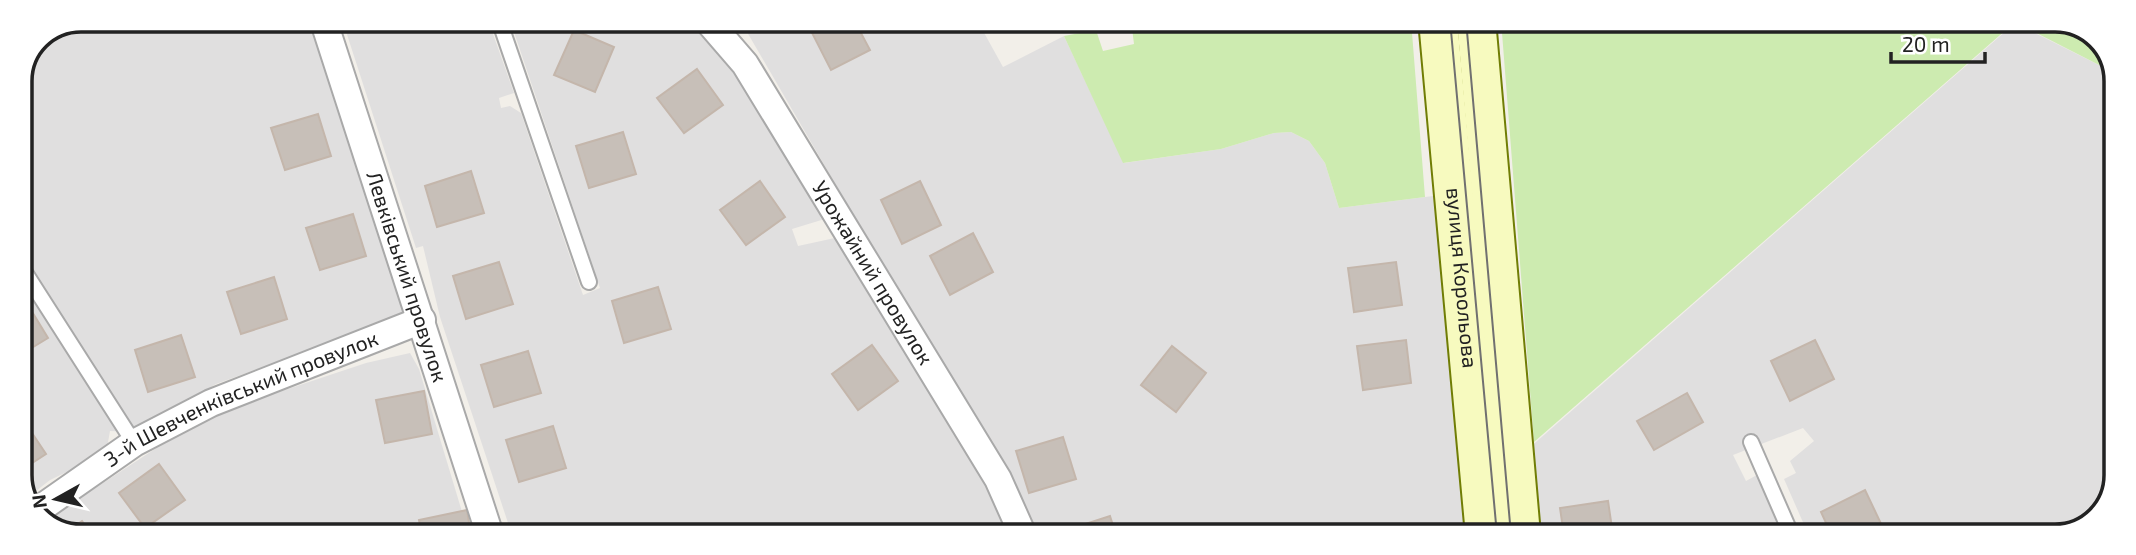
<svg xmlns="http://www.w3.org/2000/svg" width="2136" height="555" viewBox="0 0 2136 555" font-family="'Exo 2',sans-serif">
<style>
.residential{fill:#e0dfdf}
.grass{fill:#cdebb0}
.building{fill:#c7bfb8;stroke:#c4b6ab;stroke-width:2}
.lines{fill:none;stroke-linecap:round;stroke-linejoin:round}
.service-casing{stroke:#a9a9a9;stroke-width:18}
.minor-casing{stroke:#a9a9a9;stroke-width:30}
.secondary-casing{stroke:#707d05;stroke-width:42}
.service{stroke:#fff;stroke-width:14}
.minor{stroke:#fff;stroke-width:26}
.secondary{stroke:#f7fabf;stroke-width:38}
.tram{stroke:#707070;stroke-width:2}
.labels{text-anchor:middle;stroke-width:5;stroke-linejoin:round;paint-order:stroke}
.street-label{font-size:21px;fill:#222;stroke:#fff}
.rim{fill:none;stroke:#222;stroke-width:3.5}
</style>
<rect width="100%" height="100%" fill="#f2efe9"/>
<g class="residential">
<path d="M81 19H312L408 316 348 342 274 363 216 384 134 432 110 431 106 453 50 480 27 498 20 482 19 80 37 38Z"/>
<path d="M342 19 488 20 514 93 499 98 501 108 510 106 521 113 583 295 600 288 510 20H687L711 30 828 218 792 229 798 246 844 236 1013 535H512L440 317 423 246 416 248Z"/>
<path d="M740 20H977L1003 67 1064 36 1124 163 1221 149 1274 133 1291 132 1309 141 1325 163 1339 208 1441 195 1471 535H1035L1000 456 883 266Z"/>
<path d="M2015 23 2105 68 2112 64 2116 73 2115 487 2096 521 2056 536H1809L1784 479 1796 473 1790 461 1814 441 1803 428 1733 455 1746 481 1757 475 1770 493 1789 536 1535 535 1528 449Z"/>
<path d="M410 353 419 369 469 535 68 534 45 521 161 445 225 410 366 363Z"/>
</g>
<g class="grass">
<path d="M1131 20H1411L1425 197 1339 208 1325 163 1309 141 1291 132 1274 133 1221 149 1123 163 1064 36 1096 30 1103 51 1134 44Z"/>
<path d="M1501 20 2068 21 2101 40 2112 64 2105 68 2015 22 1534 442Z"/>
</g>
<g class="building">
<path d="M822 20H854L870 50 831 70 809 27Z"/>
<path d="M574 30 614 47 595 92 554 75Z"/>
<path d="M697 69 723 105 684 133 657 98Z"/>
<path d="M318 114 331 156 285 170 271 128Z"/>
<path d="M623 132 636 174 589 188 576 146Z"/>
<path d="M471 171 484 213 437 227 425 186Z"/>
<path d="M760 181 785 217 746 245 720 210Z"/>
<path d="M920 181 941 225 902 244 881 200Z"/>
<path d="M353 214 366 256 320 270 306 228Z"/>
<path d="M973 233 993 272 950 295 930 256Z"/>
<path d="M499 262 513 304 466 319 453 276Z"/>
<path d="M1396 262 1402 305 1354 312 1348 268Z"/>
<path d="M274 277 287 319 241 334 227 292Z"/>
<path d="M658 287 671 329 624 343 612 301Z"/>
<path d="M20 292 48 338 20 355Z"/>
<path d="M181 335 195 377 148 392 135 350Z"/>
<path d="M1406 340 1411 383 1363 390 1357 346Z"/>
<path d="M1815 340 1834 379 1790 401 1771 361Z"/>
<path d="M872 345 898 381 858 410 832 374Z"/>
<path d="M1172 346 1206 373 1176 412 1141 385Z"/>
<path d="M528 351 541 393 494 407 481 365Z"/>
<path d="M424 391 432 434 385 443 376 400Z"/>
<path d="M1687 393 1703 422 1654 450 1637 421Z"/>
<path d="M20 415 46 454 20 471Z"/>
<path d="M553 426 566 468 519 482 506 440Z"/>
<path d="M1063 437 1076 479 1029 493 1016 451Z"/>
<path d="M159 464 185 500 145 528 119 493Z"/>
<path d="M1865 490 1884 530 1872 536H1832L1821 512Z"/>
<path d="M1608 501 1613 535H1564L1560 508Z"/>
<path d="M467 510 471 535H422L419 520Z"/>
<path d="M1110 516 1116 535H1065L1064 531Z"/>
<path d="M82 521 92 534 65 533Z"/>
</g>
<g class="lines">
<defs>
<g id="service">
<path d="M499 20 589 282"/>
<path d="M19 263 134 443"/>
<path d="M1751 442 1792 536"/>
</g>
<g id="minor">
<path id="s1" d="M323 19 490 535"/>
<path id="s2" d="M707 20 745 64 998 479 1023 535"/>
<path id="s3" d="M34 513 134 443 211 403 422 320"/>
</g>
<g id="secondary">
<path id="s4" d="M1438 20 1485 535"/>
<path d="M1476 20 1521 535"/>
</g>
</defs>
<use href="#service" class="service-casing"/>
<use href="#minor" class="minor-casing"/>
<use href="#secondary" class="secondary-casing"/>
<use href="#service" class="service"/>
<use href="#minor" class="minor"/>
<use href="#secondary" class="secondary"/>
<g class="tram">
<path d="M1450 20 1497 535"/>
<path d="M1466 20 1511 535"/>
</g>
</g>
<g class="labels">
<g class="street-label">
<text dy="7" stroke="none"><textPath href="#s2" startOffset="303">Урожайний провулок</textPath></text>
<text dy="7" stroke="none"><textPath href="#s1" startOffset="271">Левківський провулок</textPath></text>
<text dy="7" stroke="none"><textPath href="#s4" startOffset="259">вулиця Корольова</textPath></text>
<text dy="7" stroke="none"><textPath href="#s3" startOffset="238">3-й Шевченківський провулок</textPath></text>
</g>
</g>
<path d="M0 0H2136V555H0ZM81 32H2055A49 49 0 0 1 2104 81V475A49 49 0 0 1 2055 524H81A49 49 0 0 1 32 475V81A49 49 0 0 1 81 32Z" fill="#fff" fill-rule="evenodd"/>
<path class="rim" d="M81 32H2055A49 49 0 0 1 2104 81V475A49 49 0 0 1 2055 524H81A49 49 0 0 1 32 475V81A49 49 0 0 1 81 32Z"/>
<g transform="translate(56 499) rotate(262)" stroke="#ffffff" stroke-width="5" paint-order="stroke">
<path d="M0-5L12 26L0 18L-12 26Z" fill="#222222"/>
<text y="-10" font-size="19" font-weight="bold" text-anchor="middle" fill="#222222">N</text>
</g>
<path d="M1891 52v10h94v-10" fill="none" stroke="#222222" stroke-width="3.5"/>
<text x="1902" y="52" font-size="21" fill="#222222" stroke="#ffffff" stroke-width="5" paint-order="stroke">20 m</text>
</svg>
